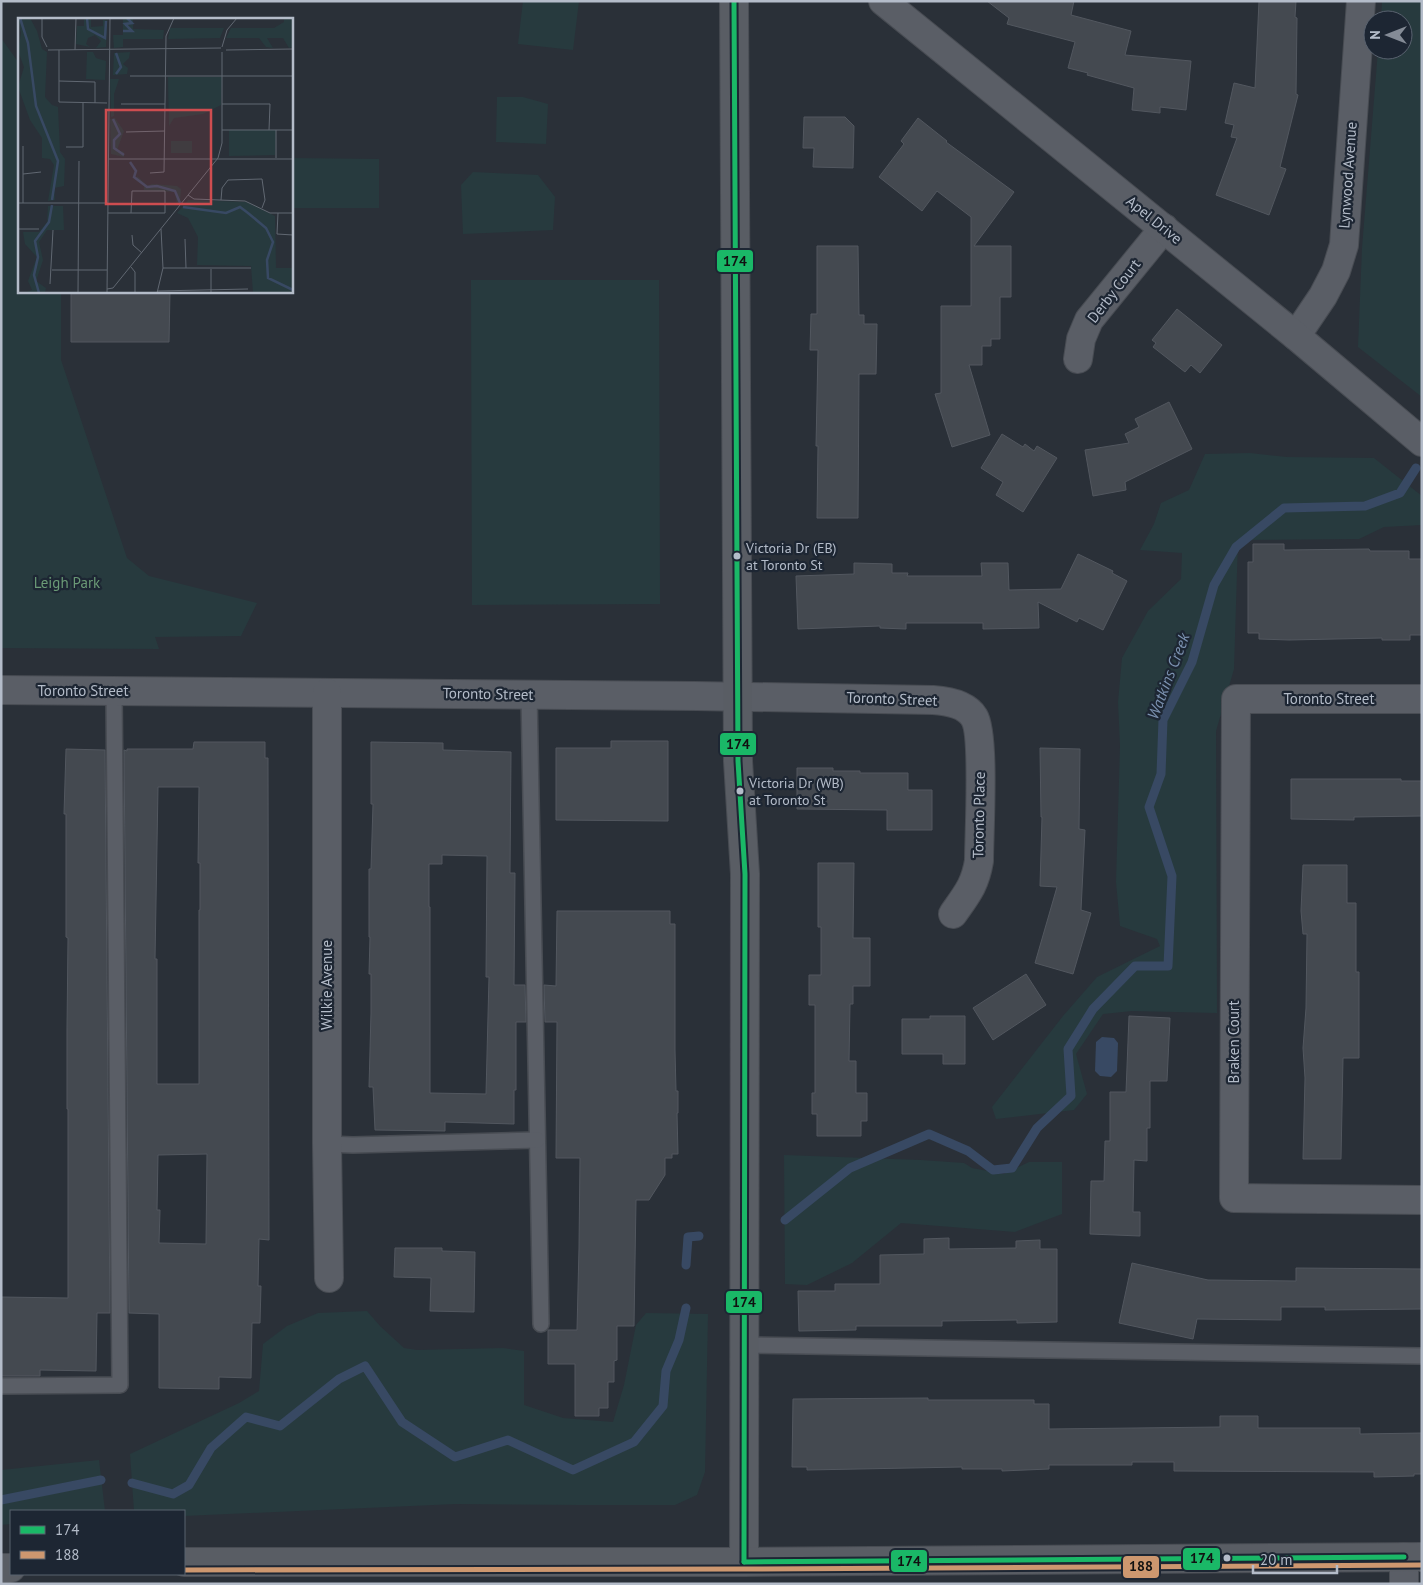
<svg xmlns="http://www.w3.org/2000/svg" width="1423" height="1585" viewBox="0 0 1423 1585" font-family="'PT Sans',sans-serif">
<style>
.green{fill:#273a3e}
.water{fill:#384963}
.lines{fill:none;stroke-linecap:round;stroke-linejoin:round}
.stream{stroke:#384963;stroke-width:9}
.building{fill:#444950;stroke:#52575f;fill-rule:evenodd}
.service-casing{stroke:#484c53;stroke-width:18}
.minor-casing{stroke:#484c53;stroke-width:30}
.tertiary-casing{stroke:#484c53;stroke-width:30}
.secondary-casing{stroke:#484c53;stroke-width:30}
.service{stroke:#5a5e66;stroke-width:15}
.minor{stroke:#5a5e66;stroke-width:28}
.tertiary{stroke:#5a5e66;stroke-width:28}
.secondary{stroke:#595d64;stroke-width:28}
.bus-1-casing{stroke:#1d2633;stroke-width:9}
.bus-2-casing{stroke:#1d2633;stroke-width:9}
.bus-1{stroke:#1ab867;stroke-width:5}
.bus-2{stroke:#cd976f;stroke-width:5}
.bus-dot{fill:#b4bcc9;stroke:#1d2633;stroke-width:2}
.labels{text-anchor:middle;stroke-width:4.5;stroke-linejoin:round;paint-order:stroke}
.bus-label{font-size:14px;fill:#b4bcc9;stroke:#1d2633;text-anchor:start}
.street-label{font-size:15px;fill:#b4bcc9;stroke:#1d2633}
.park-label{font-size:15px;fill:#6b9a76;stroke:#1d2633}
.water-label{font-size:16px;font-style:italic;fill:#7c92b1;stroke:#1d2633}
.inset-river{fill:none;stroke:#384963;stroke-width:2.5}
.inset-road{fill:none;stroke:#616872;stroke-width:1}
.view{fill:#ce4d50;fill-opacity:0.15;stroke:#ce4d50;stroke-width:2.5}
.inset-edge{fill:none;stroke:#b4bcc9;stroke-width:2.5}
.line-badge{stroke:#1d2633;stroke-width:2}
.pale-badge-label{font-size:14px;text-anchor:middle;font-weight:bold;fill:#111}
</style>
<rect width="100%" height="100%" fill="#2a3038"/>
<g class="green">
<path d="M523 1H579L573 50 518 44Z"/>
<path d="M1382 1H1422V397L1358 347 1362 248 1378 50H1403V20H1381Z"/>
<path d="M1 38 19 63V291H61V360L127 558 149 576 257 603 241 636 155 637 159 649 1 648Z"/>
<path d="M497 97H523L548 104 546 144 496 142Z"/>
<path d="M291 158 379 159V208H291Z"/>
<path d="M473 172 538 175 555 197 553 230 463 234 461 185Z"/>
<path d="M471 280H659L660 604 472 605Z"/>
<path d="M1250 453 1287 457 1374 458 1422 496V525L1384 527 1359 539 1238 540 1234 669 1216 731 1217 1013 1132 1011 1103 1014 1076 1054 1087 1094 1074 1110 996 1119 992 1107 1063 1016 1097 977 1160 946 1157 939 1120 926 1116 882 1120 746 1118 702 1122 658 1148 611 1181 579 1182 553 1140 550 1154 524 1161 503 1189 490 1205 454Z"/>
<path d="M784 1155 921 1160 964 1163 972 1168 1004 1174 1029 1162H1062V1214L1015 1232 901 1223 852 1263 807 1285 785 1284Z"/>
<path d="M367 1311 380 1326 404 1348 417 1350 503 1348 524 1351V1405L563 1418 613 1422 624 1385 636 1325 646 1313 708 1314 705 1472 697 1495 675 1505H581L456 1504 184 1516V1511H134L130 1454 239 1403 259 1391 263 1344 287 1326 318 1313Z"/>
<path d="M99 1460 105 1511H11V1524L1 1525V1470Z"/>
</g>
<path class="water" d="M1102 1037 1114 1038 1118 1043 1117 1071 1111 1077 1100 1076 1095 1071 1096 1042Z"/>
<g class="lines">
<g class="stream">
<path d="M785 1220 850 1168 929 1134 968 1151 993 1170 1012 1168 1037 1128 1071 1096 1068 1049 1093 1009 1135 966H1168L1172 876 1149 807 1161 774 1163 720 1192 662 1214 585 1236 547 1284 508 1365 506 1400 493 1416 468"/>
<path d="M686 1265 688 1237 699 1236"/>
<path d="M132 1483 173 1494 189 1485 211 1448 246 1417 280 1426 339 1379 365 1366 402 1422 455 1457 508 1440 573 1470 634 1442 663 1406 666 1371 679 1340 686 1308"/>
<path d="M1 1500 101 1480"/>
</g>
</g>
<g class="building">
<path d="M987 1H1074L1071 15 1131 31 1125 55 1191 61 1186 110 1160 107V113L1132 110 1134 88 1087 75 1088 73 1068 68 1075 42 1007 24 1009 18Z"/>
<path d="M1259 1H1296L1295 17 1297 18 1296 94 1298 95 1280 167 1286 169 1269 215 1216 195 1237 138 1231 137 1234 125 1225 123 1234 83 1255 88Z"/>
<path d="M804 117H845L854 126 853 168 813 167 814 148H803Z"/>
<path d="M918 118 947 141 946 142 1014 192 974 246H1011V297H1000V339H991V346H982V365H969L990 435 952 447 935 394 941 393V306H971V217L937 191 922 211 879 177 904 144 901 141Z"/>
<path d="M817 246H858L859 315H864V324H877L876 374H859L858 518H817L818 446H816L818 350H810L811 314H817Z"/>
<path d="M71 291H170L169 342H71Z"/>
<path d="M1177 309 1222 345 1200 373 1191 365 1185 372 1153 347 1156 343 1152 340Z"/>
<path d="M1169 402 1192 449 1125 482 1126 490 1093 496 1085 450 1129 443 1125 434 1139 427 1135 419Z"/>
<path d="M1002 434 1023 447 1025 444 1034 451 1037 446 1057 458 1023 512 996 495 1003 482 981 468Z"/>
<path d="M1253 544H1284V550L1369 549 1370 551H1409V559H1422V635H1410V640H1382V638L1289 640 1259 639V633H1248V562H1253Z"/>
<path d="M1078 554 1113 571 1112 573 1127 581 1103 630 1079 618 1077 622 1038 602 1039 628 983 629V623H906V629L880 628V626L798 629 796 576 854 574V563L892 564V573H908L907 576H982L981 563H1008L1009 590 1061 589Z"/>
<path d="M611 741H668V821L556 820V748H611Z"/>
<path d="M194 742H265V758H268L269 1240 259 1239 258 1286H261L260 1323H252L251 1378 219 1377V1389L159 1388V1314L129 1313 124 750 127 751V749H193ZM158 787H199L198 863H200V910H199V1084H157V959H155ZM207 1154 206 1244 159 1243 160 1210H157L158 1155Z"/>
<path d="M371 742 443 743V750L511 752 510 873H515L514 985H525L526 1022H516V1090H514V1124L445 1122V1131L375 1130 373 1087H369L371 1013V974H369L370 937H369V869H371L373 804H371ZM442 855 487 856 486 977H489L486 1094 430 1093V907H429V864H442Z"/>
<path d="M1040 748 1080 749 1079 829 1085 830 1081 910 1091 913 1073 974 1035 963 1057 887 1040 886 1042 817H1041Z"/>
<path d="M66 749 105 750 110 1313H97L96 1371 40 1370V1376H1V1297L68 1298V1109H67V1029L68 938 66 937V814H64Z"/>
<path d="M797 768H833V771H860V773H908V790H932V830H887V810L797 809Z"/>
<path d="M1291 779H1401V781H1422V816L1354 817V820L1291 819Z"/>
<path d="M818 863H854L853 938H870V986H853V1004H850L849 1061H856V1093H867V1121H861V1136H817V1114H812V1093H815V1005H809V975H821V927H818Z"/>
<path d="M1303 865H1347V903H1356V972H1359V1058H1343L1341 1159H1303L1305 1078 1303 1048 1306 1008 1307 934H1303L1301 911Z"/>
<path d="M557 911H670V924H675V1050L676 1091H678V1113H677L678 1154H672V1158H665V1175L649 1200H636L634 1326H617V1360L614 1361V1382H608V1408H599V1416H575V1364H548V1330H577L579 1248 580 1158H556L557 1022H545L544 985 556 986Z"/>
<path d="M1026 974 1046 1005 993 1040 973 1008Z"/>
<path d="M930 1016H965V1064H943V1054H902V1019H930Z"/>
<path d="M1129 1016 1170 1018 1167 1081H1150V1128H1147V1161L1134 1160 1133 1212H1140V1236L1090 1234 1091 1181H1104L1105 1141H1110V1092H1126Z"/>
<path d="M949 1238V1249L1016 1248V1241L1040 1240V1249H1057V1322L1017 1323V1320L942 1321V1326H856V1330L799 1331 798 1291H835V1284H880V1255L924 1254V1239Z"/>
<path d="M395 1248H442V1251L475 1252 474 1312 430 1311 431 1278 394 1277Z"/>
<path d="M1132 1263 1208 1280 1296 1281V1268L1422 1269V1309L1325 1310V1307H1281V1320L1197 1319 1193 1339 1119 1323Z"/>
<path d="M928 1398V1400H1034V1404H1049V1429L1220 1427V1416H1258V1428H1360V1434L1422 1433V1474H1414V1476L1374 1477V1472L1174 1471V1462H1132V1465H1049V1469L1002 1471V1469H962V1467L807 1470V1467H792L793 1399Z"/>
</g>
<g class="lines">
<defs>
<g id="service">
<path d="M529 694 541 1324"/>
<path d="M327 1144 353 1145 537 1140"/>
<path d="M744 1345 1422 1356"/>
<path d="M1 1386 120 1385 114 691"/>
</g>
<g id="minor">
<path d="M1296 336 1323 296 1336 271 1344 245 1361 1"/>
<path d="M1078 359 1081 339 1089 320 1164 228"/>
<path d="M1 690 696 696 933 700C948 701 966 704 974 717 985 734 979 835 979 861 975 885 967 894 953 914"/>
<path d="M327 693V1144L329 1278"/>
<path d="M1422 699H1236L1234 1198 1422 1200"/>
</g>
<g id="tertiary">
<path d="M883 1 1296 336 1422 442"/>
<path d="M1404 1557V1584"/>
</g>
<g id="secondary">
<path d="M734 1 738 761 745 874 744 1562"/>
<path d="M184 1562H744L1422 1557"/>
<path d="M1 1568H11"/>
</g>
</defs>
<use href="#service" class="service-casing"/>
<use href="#minor" class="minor-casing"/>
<use href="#tertiary" class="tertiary-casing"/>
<use href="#secondary" class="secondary-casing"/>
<use href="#service" class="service"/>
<use href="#minor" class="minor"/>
<use href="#tertiary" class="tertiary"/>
<use href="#secondary" class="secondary"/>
<defs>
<g id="bus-1">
<path d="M734 1 738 761 745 874 744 1562"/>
<path d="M744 1562 1404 1557"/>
</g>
<path id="bus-2" d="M184 1570 744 1569 1422 1565"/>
</defs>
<use href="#bus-1" class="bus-1-casing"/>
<use href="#bus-2" class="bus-2-casing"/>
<use href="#bus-1" class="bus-1"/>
<use href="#bus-2" class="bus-2"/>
</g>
<g class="bus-dot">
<circle cx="737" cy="556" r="4.5"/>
<circle cx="740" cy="791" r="4.5"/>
<circle cx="1227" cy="1558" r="4.5"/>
</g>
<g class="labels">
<g class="bus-label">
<text x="746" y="553">Victoria Dr (EB)<tspan x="746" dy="17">at Toronto St</tspan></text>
<text x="749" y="788">Victoria Dr (WB)<tspan x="749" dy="17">at Toronto St</tspan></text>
</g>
<g class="street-label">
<text transform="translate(1348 175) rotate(-86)" y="5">Lynwood Avenue</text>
<text transform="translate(1154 220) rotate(39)" y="5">Apel Drive</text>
<text transform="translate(1114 291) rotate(-52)" y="5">Derby Court</text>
<text x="83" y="696">Toronto Street</text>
<text transform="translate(488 694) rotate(1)" y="5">Toronto Street</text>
<text transform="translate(892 699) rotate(2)" y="5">Toronto Street</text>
<text x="1329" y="704">Toronto Street</text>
<text transform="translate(979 815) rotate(-89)" y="5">Toronto Place</text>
<text transform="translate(327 985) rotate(-90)" y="5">Wilkie Avenue</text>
<text transform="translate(1234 1042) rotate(-90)" y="5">Braken Court</text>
</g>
<g class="park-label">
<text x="67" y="588">Leigh Park</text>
</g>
<g class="water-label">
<text transform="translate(1168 676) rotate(-69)" y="6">Watkins Creek</text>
</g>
</g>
<g transform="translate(18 18)">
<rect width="275" height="275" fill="#2a3038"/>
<path d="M0 0H12L19 13 24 31 29 34 27 79 34 87 40 89 42 134 47 141 46 168 36 170 37 182 30 183 36 147 32 141 24 140V120L12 102 0 69 6 49 0 33 3 15ZM66 0H73V9L85 8V2H89L88 29 78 30 83 23 77 17 70 20 68 26 72 29 58 26 59 8H66ZM105 0H115V11L146 12 145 21H105V29L96 30 95 17H105ZM266 0H275V29L271 30 265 20H249L255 30 248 29 241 20H208L213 10H256L266 4ZM152 10H206L202 20 150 21ZM69 34H75L78 40 88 43 87 62 68 61ZM112 34 111 40 105 46 110 50 109 56 95 57 96 35ZM150 59H204L203 87 185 96 156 100 151 108ZM92 61H101L96 76V98L93 99ZM97 100 106 113 99 132 106 134V139L93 136 92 101ZM211 112H258L257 137 211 138ZM153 123H174V135H153ZM119 158 130 168 134 166 159 168 163 171 162 183 159 187 157 174 126 172V165L119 163ZM170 182 228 184 257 198 258 250H275V275H235L233 248 179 247 180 219 170 200 159 195ZM30 188H45L46 212H29L21 224 25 242 18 263 28 270 27 275H6L14 272 10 263 19 239 7 226 5 214H21L29 204Z" fill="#273a3e"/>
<path class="inset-river" d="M2 0 10 25 18 88 40 143 34 182M69 0 70 11 87 20 88 3M105 13H114L107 6 114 5 109 0M98 56 103 49 98 35M95 101 102 116 96 122V130L106 137M112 144 118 153 116 159 129 169 139 168 157 173 162 185M165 189 208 195 222 189 230 195 248 210 255 224 249 242 250 260 275 272M21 275 16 257 20 239 17 223 31 204 34 187"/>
<path class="inset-road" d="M24 0V19L29 29M204 29 209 12 219 0M30 32 203 30M41 32V84L89 85M57 32 58 0M208 32 275 31M112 58H275M41 63 77 64V85M103 86H147M204 86H252L251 112M204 112H275M108 114 147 113M5 128V185M48 129H65V85M258 140V112M90 141H275M132 155 146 154 148 18 156 0M5 156 23 154M170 177 176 181 227 183 252 195H275M203 182 204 170 210 162 244 161 247 182 244 190M0 185H90M90 195H147V173H114L113 195M260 195 259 216 275 217M0 211H21M114 217 115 227 124 235M167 221 168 250M113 249 117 254V275M145 250H233M193 251V274M34 252H89M32 266 35 212M89 271 95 270 200 140 204 125V34M139 273 230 271M60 275 61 143M89 275 92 0M139 275 145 250 143 211"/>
<path class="view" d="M88 92H193V186H88Z"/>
<rect width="275" height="275" class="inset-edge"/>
</g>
<g class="line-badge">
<rect x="716" y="249" width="38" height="24" rx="5" fill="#1ab867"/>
<rect x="719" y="732" width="38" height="24" rx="5" fill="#1ab867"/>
<rect x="725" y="1290" width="38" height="24" rx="5" fill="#1ab867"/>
<rect x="1182" y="1547" width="39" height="24" rx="5" fill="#1ab867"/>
<rect x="890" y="1549" width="38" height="24" rx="5" fill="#1ab867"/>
<rect x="1122" y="1555" width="38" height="24" rx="5" fill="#cd976f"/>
</g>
<g class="pale-badge-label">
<text x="735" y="266">174</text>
<text x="738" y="749">174</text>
<text x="744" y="1307">174</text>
<text x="1202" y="1563">174</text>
<text x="909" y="1566">174</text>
<text x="1141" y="1571">188</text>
</g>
<rect width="1423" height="1585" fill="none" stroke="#b4bcc9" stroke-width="5"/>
<rect x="10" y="1510" width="175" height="65" fill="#1d2633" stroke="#59626f"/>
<rect x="20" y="1526" width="25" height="8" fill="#1ab867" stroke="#59626f"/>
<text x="55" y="1535" font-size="15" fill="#b4bcc9">174</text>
<rect x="20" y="1551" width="25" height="8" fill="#cd976f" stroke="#59626f"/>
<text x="55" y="1560" font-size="15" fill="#b4bcc9">188</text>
<g transform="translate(1388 35) rotate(270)"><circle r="24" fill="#1d2633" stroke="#59626f"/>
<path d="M0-4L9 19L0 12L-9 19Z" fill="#848b96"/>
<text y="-8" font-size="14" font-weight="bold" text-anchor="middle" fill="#b4bcc9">N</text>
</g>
<path d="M1253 1565v8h84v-8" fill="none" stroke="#b4bcc9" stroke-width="2.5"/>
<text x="1260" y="1565" font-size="15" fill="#b4bcc9" stroke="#1d2633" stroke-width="4" paint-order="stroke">20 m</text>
</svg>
